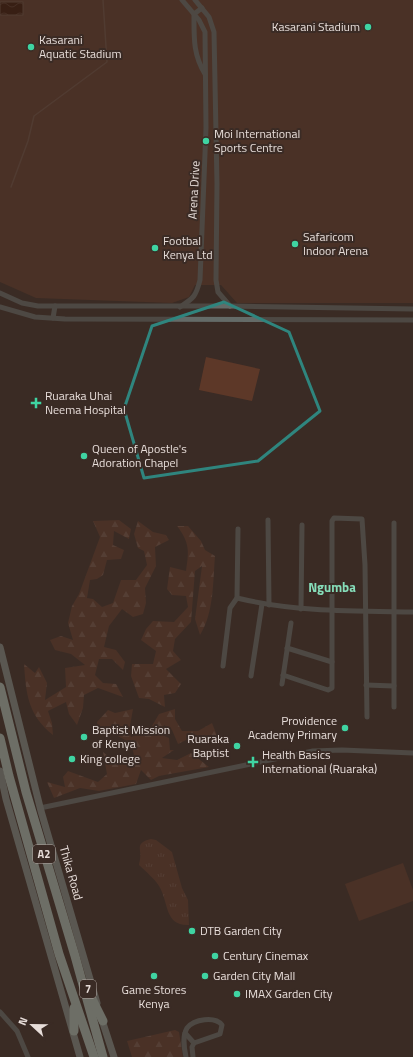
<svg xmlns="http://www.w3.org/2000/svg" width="413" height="1057" viewBox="0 0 413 1057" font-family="'Titillium Web',sans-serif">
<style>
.grass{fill:url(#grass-tufts)}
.forest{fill:url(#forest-firs)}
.garden{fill:#5d3828}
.water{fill:url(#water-waves);stroke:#6c4e41}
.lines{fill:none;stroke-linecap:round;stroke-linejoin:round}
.stream{stroke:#6c4e41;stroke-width:1.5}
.street{stroke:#646b68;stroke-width:5}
.secondary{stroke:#818d87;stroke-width:7}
.highway{stroke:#abbeb5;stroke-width:9}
.marked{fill:none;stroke:#2f857e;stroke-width:3;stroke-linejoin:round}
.poi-dot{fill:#3fd4a2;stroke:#3a2b25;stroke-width:1.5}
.labels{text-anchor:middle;stroke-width:4;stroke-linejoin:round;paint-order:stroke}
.shield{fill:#3a2b25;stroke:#b3a8a3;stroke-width:1}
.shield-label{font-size:11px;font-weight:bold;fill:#e7ddd9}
.poi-label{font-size:12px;fill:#e7ddd9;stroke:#3a2b25;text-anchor:start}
.street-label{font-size:12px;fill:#e7ddd9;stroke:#3a2b25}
.neighbourhood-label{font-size:13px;font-weight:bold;fill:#86deba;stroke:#3a2b25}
</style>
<defs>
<pattern id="grass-tufts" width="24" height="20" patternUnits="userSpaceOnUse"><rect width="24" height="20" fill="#5d3828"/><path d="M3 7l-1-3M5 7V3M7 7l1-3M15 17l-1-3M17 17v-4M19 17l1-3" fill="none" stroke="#745447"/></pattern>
<pattern id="forest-firs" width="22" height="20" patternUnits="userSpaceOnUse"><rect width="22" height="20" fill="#5d3828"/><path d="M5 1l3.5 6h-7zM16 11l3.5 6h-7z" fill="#745447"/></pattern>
<pattern id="water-waves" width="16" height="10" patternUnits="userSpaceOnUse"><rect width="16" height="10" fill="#371000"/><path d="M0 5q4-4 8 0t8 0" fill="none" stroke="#543225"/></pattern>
</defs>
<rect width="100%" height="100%" fill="#3a2b25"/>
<path class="grass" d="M151 839 156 840 172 852 182 888 188 900 189 925C164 926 169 902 159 886 154 878 146 872 139 865 139 863 140 861 140 859 142 849 134 843 151 839Z"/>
<g class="forest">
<path d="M119 520 131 529 129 539 114 531 113 545 124 550 121 559 107 560 103 575 97 579 90 580 87 598 93 599 102 607 113 603 121 580H136L147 565 144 551 138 548 134 534 138 521 153 532 166 535 169 540 155 547 156 566 145 588 146 603 143 614 133 617 122 609 109 626 104 647 116 650 125 662 123 670 112 659H99L95 675 103 683 116 684 123 697 98 688 84 695 83 708 77 725 69 714 66 702 48 711 52 723 53 735C28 715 26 694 24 664L35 673 39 667 47 683 45 700 66 687 65 668 85 665 71 654 55 650 50 640 61 636 73 640 68 623 72 606 79 594 100 537 93 521Z"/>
<path d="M177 526H188L201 541 205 550 215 556C213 581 214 613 200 635L195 619 202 566 195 571 191 622 175 639 173 651 181 660 166 669 181 684 175 693 164 695 165 707 149 699 139 698 131 676 132 664H153L156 651 141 640 146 629 153 621 174 622 188 607 186 596 172 595 167 589 170 567 186 571C189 551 190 543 177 526Z"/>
<path d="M133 709 130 726 131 737 149 731 159 714 175 709V719L182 731H198L212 723 218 738 199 743 192 737 178 744 172 730 164 725 160 734 169 738 170 750H174L162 758 177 760 191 753 209 767 159 776 151 780 141 770 136 784 99 791 80 788 54 798 47 782 65 787 63 777 68 771 98 782 107 774 103 752 113 760 134 755 131 743 114 734 109 727 99 736 97 722 108 710 115 713Z"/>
<path d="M175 1030 179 1032 183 1057H132L127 1041Z"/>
</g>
<g class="garden">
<path d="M0 0H413V303H237L221 285H195L189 297 172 303 36 298 0 282Z"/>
<path d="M206 357 260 369 252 401 199 390Z"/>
<path d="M403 863 413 890V901L359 921 345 884Z"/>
</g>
<rect class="water" x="0" y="2" width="23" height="13"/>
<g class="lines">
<path class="stream" d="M11 187 28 141 34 116 107 62 103 0"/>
<g class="street">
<path d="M195 0 209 17 214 32 217 184 216 280 218 292 230 306"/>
<path d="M202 8 194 14C194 38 193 54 205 74"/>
<path d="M0 293 22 303 38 306H230L413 309"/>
<path d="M0 307 35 317 65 319 413 320"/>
<path d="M180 307C194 298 196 296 200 280L206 128 205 32 199 20 182 0"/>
<path d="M53 318 55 306"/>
<path d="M268 520 269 605"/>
<path d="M237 598C295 612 353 611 413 612"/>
<path d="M301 609 302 525"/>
<path d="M287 648 332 662"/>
<path d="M223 666 230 608 237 598 238 529"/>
<path d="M283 675 328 690 332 688V521L334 518 362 519 365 565 367 717"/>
<path d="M251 676 262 604"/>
<path d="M282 684 291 623"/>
<path d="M366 685 394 686"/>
<path d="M394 707V523"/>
<path d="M40 808 313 751 342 750 413 753"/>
<path d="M0 1012 17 1031 28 1057"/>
<path d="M185 1033 194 1043"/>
<path d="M186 1057C184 1048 182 1037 187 1028 194 1019 215 1016 222 1025L220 1034 194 1043 192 1047 193 1057"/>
</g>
<g class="secondary">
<path d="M0 647 41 811 97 1003"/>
<path d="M0 771 6 799 80 1057"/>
<path d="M101 1017 114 1057"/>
</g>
<g class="highway">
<path d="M0 687 26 792 75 956 103 1057"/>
<path d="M0 738 9 776 59 954 94 1057"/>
<path d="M89 993 103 1021"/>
<path d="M74 1031V1008"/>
</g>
</g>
<path d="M0 0H413V1057H0ZM224 302 289 332 320 411 258 461 144 478 124 409 152 326Z" fill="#3a2b25" fill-opacity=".55" fill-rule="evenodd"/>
<path class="marked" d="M224 302 289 332 320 411 258 461 144 478 124 409 152 326Z"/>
<g class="poi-dot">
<circle cx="368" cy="27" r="4"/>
<circle cx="31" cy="47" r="4"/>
<circle cx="206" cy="141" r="4"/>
<circle cx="295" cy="244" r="4"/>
<circle cx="155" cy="248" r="4"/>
<path d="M34 397h4v4h4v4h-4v4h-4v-4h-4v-4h4z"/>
<circle cx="84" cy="456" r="4"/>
<circle cx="345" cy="728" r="4"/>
<circle cx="84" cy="737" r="4"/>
<circle cx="237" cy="746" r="4"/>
<circle cx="72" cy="759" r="4"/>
<path d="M251 756h4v4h4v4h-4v4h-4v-4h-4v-4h4z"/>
<circle cx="192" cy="931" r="4"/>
<circle cx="215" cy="956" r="4"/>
<circle cx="154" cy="976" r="4"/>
<circle cx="205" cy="976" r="4"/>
<circle cx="237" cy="994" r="4"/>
</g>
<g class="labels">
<g class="shield">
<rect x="33" y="845" width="22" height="18" rx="3"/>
<rect x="80" y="980" width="16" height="18" rx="3"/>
</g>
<g class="shield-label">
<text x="44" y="858">A2</text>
<text x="88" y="993">7</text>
</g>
<g class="poi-label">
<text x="360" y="31" text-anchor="end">Kasarani Stadium</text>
<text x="39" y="44">Kasarani<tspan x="39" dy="14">Aquatic Stadium</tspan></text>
<text x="214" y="138">Moi International<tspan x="214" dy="14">Sports Centre</tspan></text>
<text x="303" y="241">Safaricom<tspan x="303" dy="14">Indoor Arena</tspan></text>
<text x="163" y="245">Footbal<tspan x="163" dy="14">Kenya Ltd</tspan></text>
<text x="45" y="400">Ruaraka Uhai<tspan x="45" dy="14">Neema Hospital</tspan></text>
<text x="92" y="453">Queen of Apostle's<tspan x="92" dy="14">Adoration Chapel</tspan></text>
<text x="337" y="725" text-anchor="end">Providence<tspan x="337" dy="14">Academy Primary</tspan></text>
<text x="92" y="734">Baptist Mission<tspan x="92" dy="14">of Kenya</tspan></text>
<text x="229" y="743" text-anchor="end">Ruaraka<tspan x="229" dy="14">Baptist</tspan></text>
<text x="262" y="759">Health Basics<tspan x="262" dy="14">International (Ruaraka)</tspan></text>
<text x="80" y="763">King college</text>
<text x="200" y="935">DTB Garden City</text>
<text x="223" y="960">Century Cinemax</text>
<text x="213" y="980">Garden City Mall</text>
<text x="154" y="994" text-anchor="middle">Game Stores<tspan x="154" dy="14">Kenya</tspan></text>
<text x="245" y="998">IMAX Garden City</text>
</g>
<g class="street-label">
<text transform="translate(194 190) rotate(-87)" y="4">Arena Drive</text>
<text transform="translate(71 873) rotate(74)" y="4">Thika Road</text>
</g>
<g class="neighbourhood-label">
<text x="332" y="592">Ngumba</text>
</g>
</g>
<g transform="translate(32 1025) rotate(292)" stroke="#3a2b25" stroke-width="3" paint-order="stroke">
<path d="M0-3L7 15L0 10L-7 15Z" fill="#e7ddd9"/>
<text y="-6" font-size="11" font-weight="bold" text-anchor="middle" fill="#e7ddd9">N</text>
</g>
</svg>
